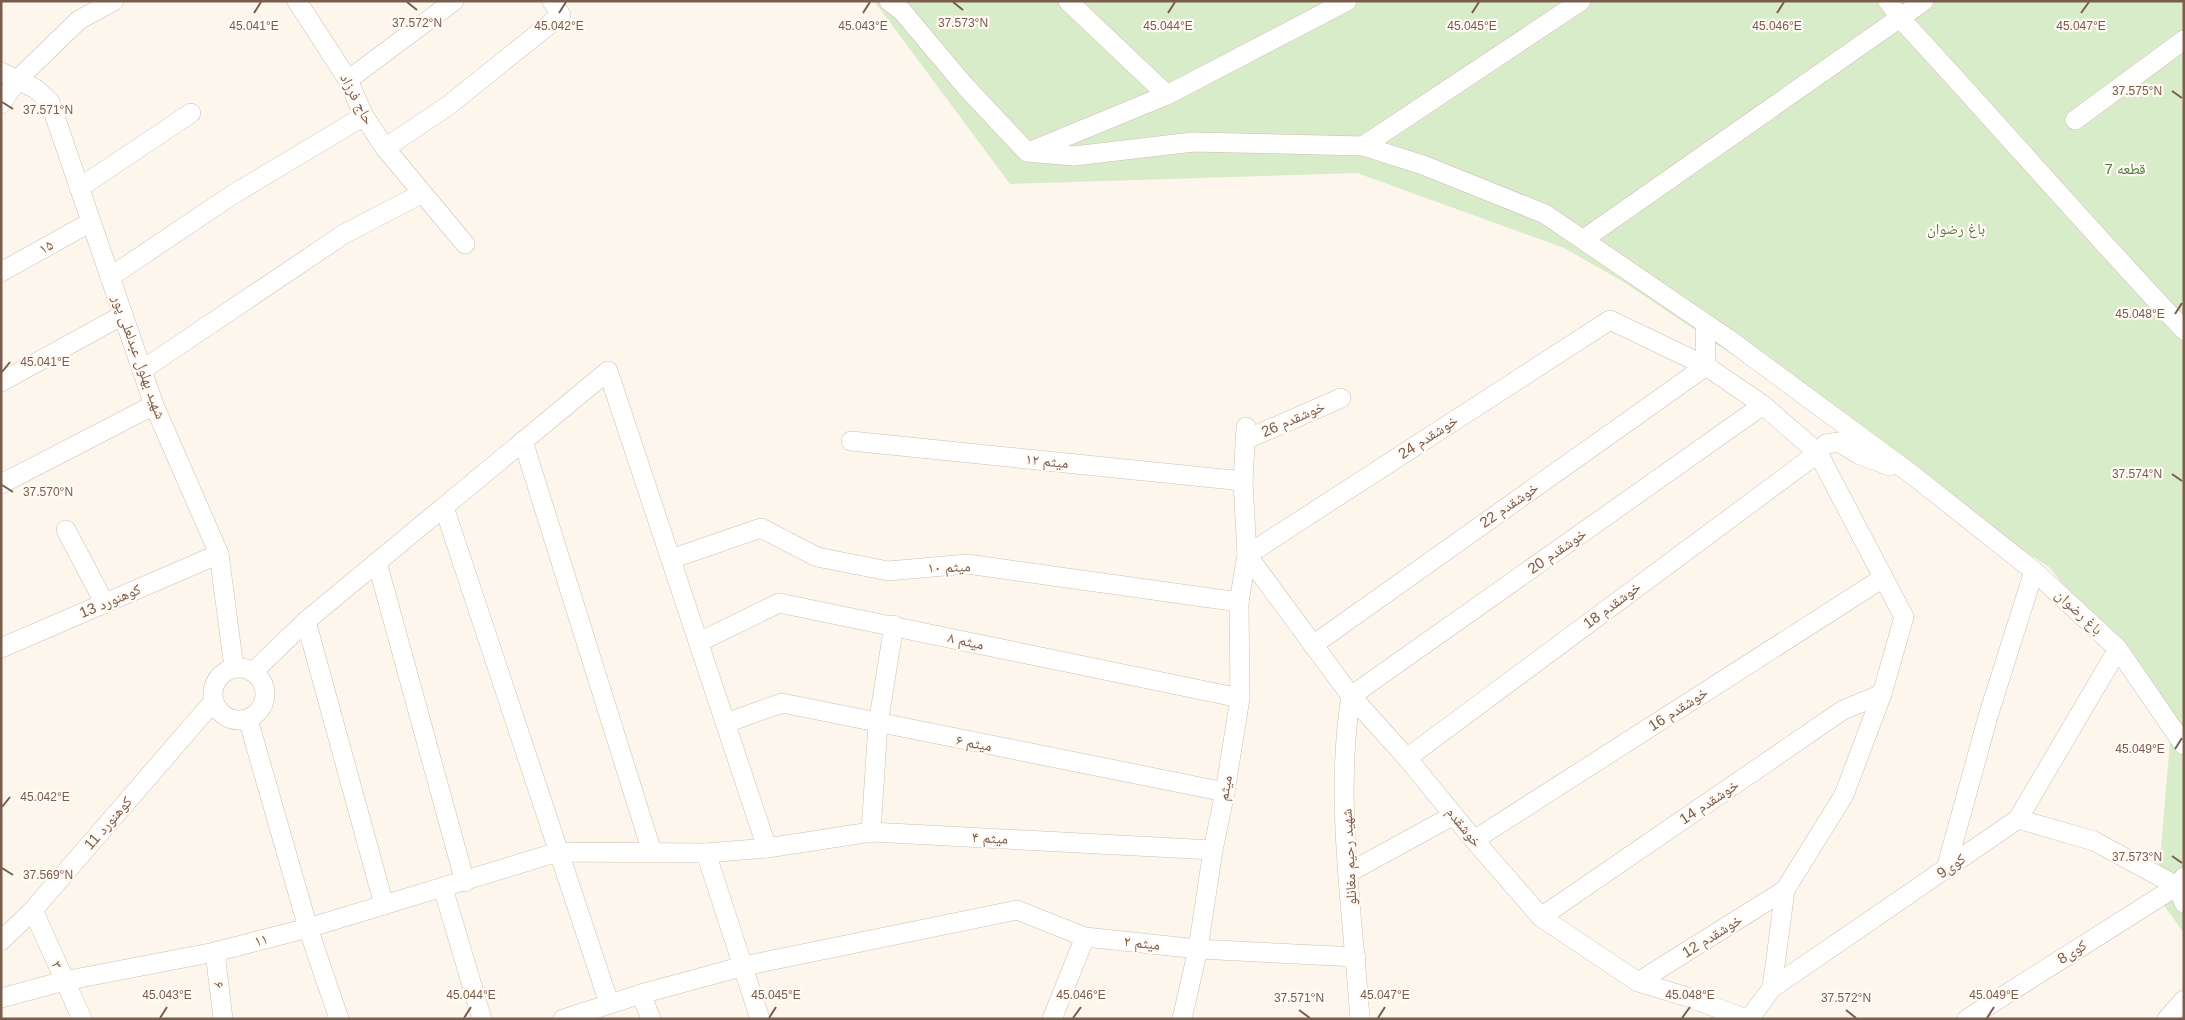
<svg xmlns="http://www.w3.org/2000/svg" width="2185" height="1020" viewBox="0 0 2185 1020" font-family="Arial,'Noto Naskh Arabic',sans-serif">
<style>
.green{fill:#d8ecc9}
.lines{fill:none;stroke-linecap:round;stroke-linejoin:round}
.minor-casing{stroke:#d1beb0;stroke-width:20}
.minor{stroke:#fff;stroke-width:19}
.ticks{fill:none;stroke:#7a5c4d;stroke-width:2}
.labels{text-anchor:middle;stroke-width:4.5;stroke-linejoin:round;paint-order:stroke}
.street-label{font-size:15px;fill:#7a5c4d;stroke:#fffaf3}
.park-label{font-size:15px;fill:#537a41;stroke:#fffaf3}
.ticks-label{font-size:12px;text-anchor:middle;fill:#7a5c4d;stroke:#fffaf3;stroke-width:4.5;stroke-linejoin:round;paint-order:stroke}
</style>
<rect width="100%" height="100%" fill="#fdf6ec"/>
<path class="green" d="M874 1H2184V933L2157 896 2172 718 2049 567 1622 281 1564 248 1357 173 1010 184Z"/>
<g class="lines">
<defs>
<g id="minor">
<path d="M297 1 348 80 364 116 385 148 465 244"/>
<path d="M889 1 902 11 965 86 1027 152 1074 156 1193 142 1363 146 1423 165 1545 214 1727 338 1910 473 2034 571 2118 649 2184 745"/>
<path d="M1068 1 1167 95"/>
<path d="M1888 1 1900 18C1996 122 2088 228 2184 330"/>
<path d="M1 72 36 89 50 102 154 405 219 554 234 668"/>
<path d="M348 80 454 1"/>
<path d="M1 104 18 79 79 20 114 1"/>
<path d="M2075 120 2184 40"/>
<path d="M1363 146 1581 1"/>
<path d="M385 148 449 105 561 15 552 1"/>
<path d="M1031 151 1167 95 1347 1"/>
<path d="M79 188 191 113"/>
<path d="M1584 239 1924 1"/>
<path d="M1 272 91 222"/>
<path d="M110 277 232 195 364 116"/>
<path d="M142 370 344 234 421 194"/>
<path d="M1 382 123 315"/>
<path d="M1245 440 1341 398"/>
<path d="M523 441 652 852"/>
<path d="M851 441 1243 481"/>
<path d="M1 484 154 405"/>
<path d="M444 507 609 1003"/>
<path d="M66 530 105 604"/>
<path d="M1247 555 1351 696 1407 758 1474 840 1541 917 1638 982 1691 998 1746 1019"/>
<path d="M1247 555 1610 320 1706 366 1705 324"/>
<path d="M671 559 761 528 817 557 888 571 967 564 1239 602"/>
<path d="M377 562 465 882"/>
<path d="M306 621 384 905"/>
<path d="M699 642 779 603 1240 698"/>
<path d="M1313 645 1706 366 1763 405 1818 453 1904 617 1882 694 1844 795 1785 890 1772 988"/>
<path d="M1 648 219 554"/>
<circle cx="239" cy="694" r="26"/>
<path d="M253 672 306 621 608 371 767 848"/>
<path d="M726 723 782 703 1225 792"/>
<path d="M1407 758 1818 453 1826 444 1839 442 1858 454 1890 466"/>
<path d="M2018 819 2118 649"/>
<path d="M871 832 878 724 894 625"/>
<path d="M1474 840 1883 578"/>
<path d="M706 853 760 1019"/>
<path d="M1946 869 1989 713 2034 571"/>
<path d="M1348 873 1454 815"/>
<path d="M2184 877 2177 886 2184 903"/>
<path d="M443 888 482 1019"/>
<path d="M33 910 82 1019"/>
<path d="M1541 917 1843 710 1882 694"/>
<path d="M1 941 33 910 213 702"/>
<path d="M215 952 223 1019"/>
<path d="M1638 982 1785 890"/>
<path d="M641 994 651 1019"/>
<path d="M1 998 64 981 215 952 308 928 248 719"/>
<path d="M339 1019 308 928 558 852 706 853 767 848 871 832 1213 850"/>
<path d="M563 1019 641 994 744 966 1017 910 1085 937 1198 949 1356 957"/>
<path d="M1052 1019 1085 937"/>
<path d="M1182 1019 1198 949 1213 850 1225 792 1240 698 1239 602 1247 555 1243 481 1246 427"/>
<path d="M1360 1019C1353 915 1334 799 1351 696L1763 405"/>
<path d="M1749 1019 1772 988 2018 819 2094 841 2177 886 1967 1019"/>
<path d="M2167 1019 2184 1000"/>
</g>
</defs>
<use href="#minor" class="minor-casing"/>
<use href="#minor" class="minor"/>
</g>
<path class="ticks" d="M407 2 417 10M953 2 963 10M254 13 261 2M559 13 566 2M863 13 870 2M1168 13 1175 2M1472 13 1479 2M1777 13 1784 2M2081 13 2089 2M2172 91 2182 98M2 102 13 109M2175 314 2182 303M2 372 10 362M2172 474 2182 481M2 485 13 492M2175 749 2182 738M2 807 10 797M2172 856 2182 863M2 868 13 875M1299 1010 1310 1018M1846 1010 1856 1018M160 1018 167 1007M464 1018 471 1007M769 1018 776 1007M1073 1018 1081 1007M1378 1018 1385 1007M1682 1018 1690 1007M1987 1018 1994 1007"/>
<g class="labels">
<g class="street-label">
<text transform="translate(357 99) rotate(62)" y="5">حاج فرزاد</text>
<text transform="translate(46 247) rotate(-29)" y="5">۱۵</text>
<text transform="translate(139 357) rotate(70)" y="5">شهید بهلول عبدلعلی پور</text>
<text transform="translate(1293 419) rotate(-24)" y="5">خوشقدم 26</text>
<text transform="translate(1428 437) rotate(-33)" y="5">خوشقدم 24</text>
<text transform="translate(1047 461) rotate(6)" y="5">۱۲ میثم</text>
<text transform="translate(1509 505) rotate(-35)" y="5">خوشقدم 22</text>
<text transform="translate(1557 551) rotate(-35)" y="5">خوشقدم 20</text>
<text transform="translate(949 567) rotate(-2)" y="5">۱۰ میثم</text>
<text transform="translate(110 601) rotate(-23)" y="5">کوهنورد 13</text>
<text transform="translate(1612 605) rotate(-37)" y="5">خوشقدم 18</text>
<text transform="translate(2079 612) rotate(43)" y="5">باغ رضوان</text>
<text transform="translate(966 641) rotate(12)" y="5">۸ میثم</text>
<text transform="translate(1678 709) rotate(-33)" y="5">خوشقدم 16</text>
<text transform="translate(974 743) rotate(11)" y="5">۶ میثم</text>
<text transform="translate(1225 788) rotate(-80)" y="5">میثم</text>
<text transform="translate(1709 802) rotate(-34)" y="5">خوشقدم 14</text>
<text transform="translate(108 823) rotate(-49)" y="5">کوهنورد 11</text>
<text transform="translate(1464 827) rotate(51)" y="5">خوشقدم</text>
<text transform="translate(990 838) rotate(3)" y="5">۴ میثم</text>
<text transform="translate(1349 857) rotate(-93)" y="5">شهید رحیم مغانلو</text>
<text transform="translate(1951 866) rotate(-35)" y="5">کوی9</text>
<text transform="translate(1712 936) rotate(-32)" y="5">خوشقدم 12</text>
<text transform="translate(261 940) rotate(-14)" y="5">۱۱</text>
<text transform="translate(1142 943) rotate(6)" y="5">۲ میثم</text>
<text transform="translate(2072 952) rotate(-32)" y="5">کوی8</text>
<text transform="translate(57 965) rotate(67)" y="5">۳</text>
<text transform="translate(219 985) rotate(83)" y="5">۶</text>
</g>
<g class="park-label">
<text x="2125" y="174">قطعه 7</text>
<text x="1956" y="234">باغ رضوان</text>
</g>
</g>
<g class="ticks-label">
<text x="417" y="27">37.572°N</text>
<text x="963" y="27">37.573°N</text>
<text x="254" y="30">45.041°E</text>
<text x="559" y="30">45.042°E</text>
<text x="863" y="30">45.043°E</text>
<text x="1168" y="30">45.044°E</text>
<text x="1472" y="30">45.045°E</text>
<text x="1777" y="30">45.046°E</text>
<text x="2081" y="30">45.047°E</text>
<text x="2137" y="95">37.575°N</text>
<text x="48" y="114">37.571°N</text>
<text x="2140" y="318">45.048°E</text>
<text x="45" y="366">45.041°E</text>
<text x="2137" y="478">37.574°N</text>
<text x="48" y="496">37.570°N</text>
<text x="2140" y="753">45.049°E</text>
<text x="45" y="801">45.042°E</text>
<text x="2137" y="861">37.573°N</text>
<text x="48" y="879">37.569°N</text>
<text x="167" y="999">45.043°E</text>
<text x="471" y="999">45.044°E</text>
<text x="776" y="999">45.045°E</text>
<text x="1081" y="999">45.046°E</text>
<text x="1385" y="999">45.047°E</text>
<text x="1690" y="999">45.048°E</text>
<text x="1994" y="999">45.049°E</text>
<text x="1299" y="1002">37.571°N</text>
<text x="1846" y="1002">37.572°N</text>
</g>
<rect width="2185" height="1020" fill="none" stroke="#7a5c4d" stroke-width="5"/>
</svg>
